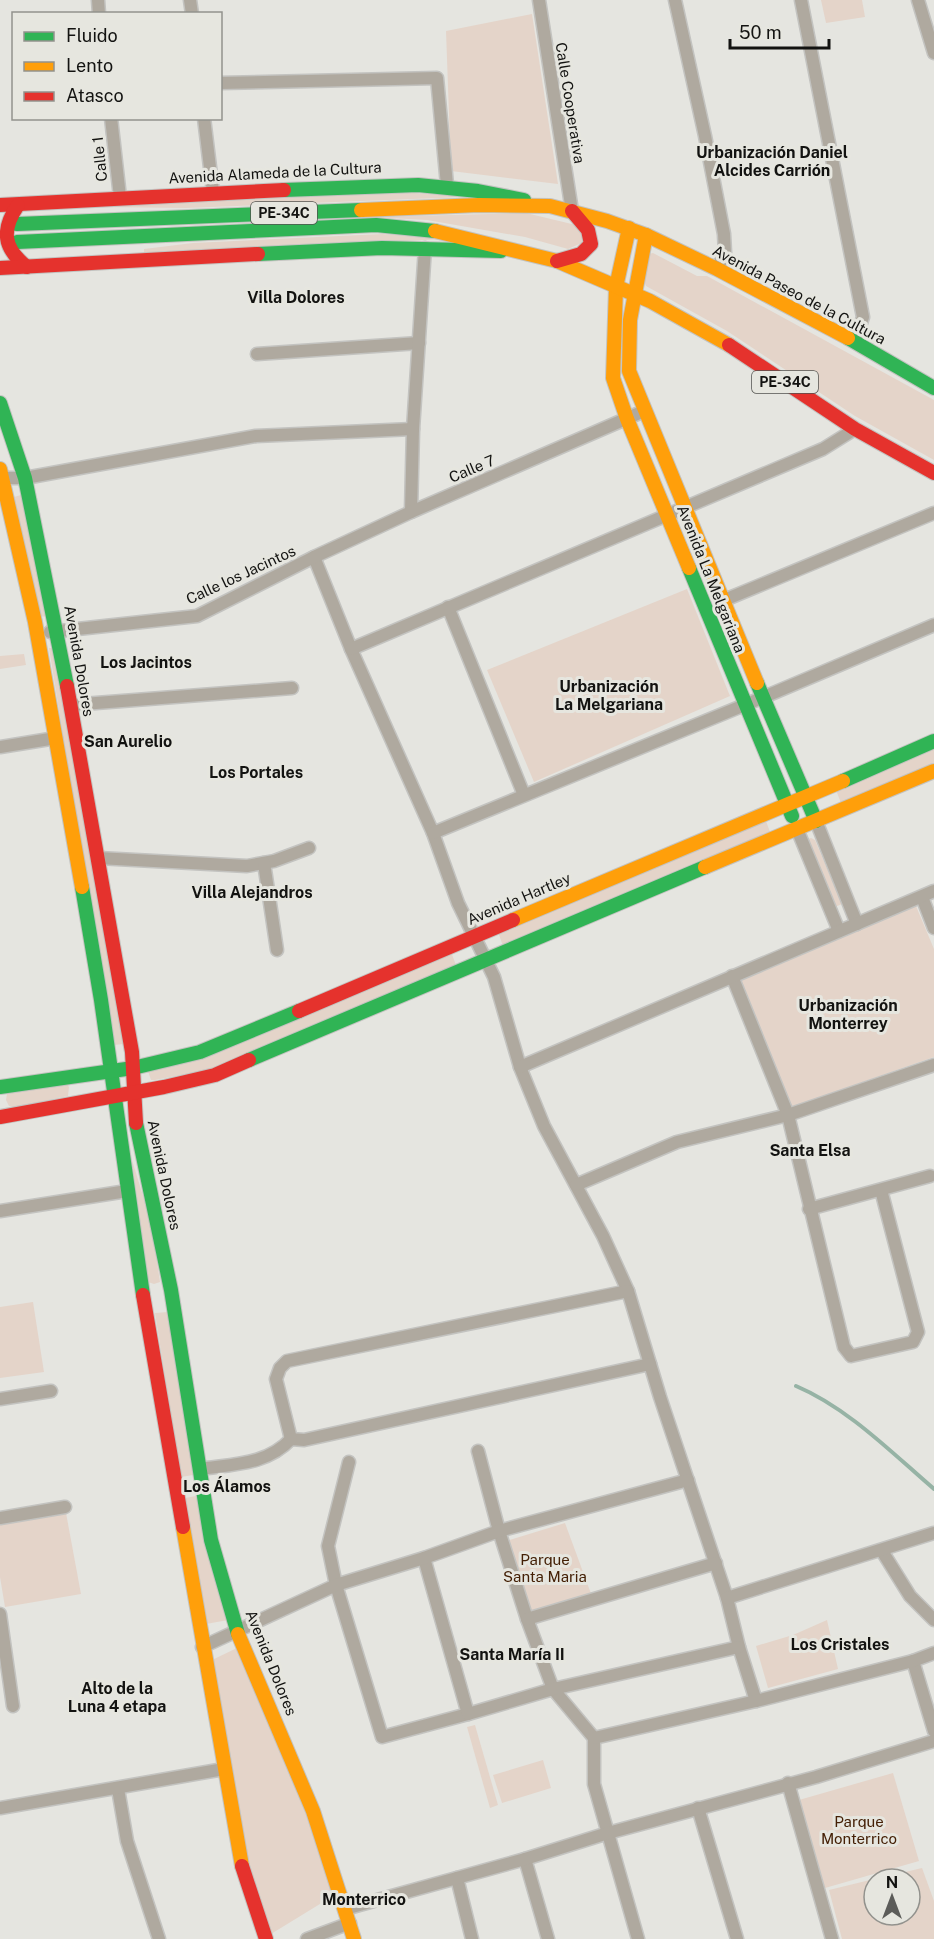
<svg xmlns="http://www.w3.org/2000/svg" width="934" height="1939" viewBox="0 0 934 1939" font-family="'Public Sans',sans-serif">
<style>
.green{fill:#e4d4c9}
.lines{fill:none;stroke-linecap:round;stroke-linejoin:round}
.stream{stroke:#96b3a5;stroke-width:4}
.street-casing{stroke:#c3c3c0;stroke-width:15}
.fast-casing{stroke:#c3c3c0;stroke-width:16}
.slow-casing{stroke:#c3c3c0;stroke-width:16}
.jam-casing{stroke:#c3c3c0;stroke-width:16}
.street{stroke:#afa99f;stroke-width:12}
.fast{stroke:#30b455;stroke-width:14}
.slow{stroke:#ff9f0a;stroke-width:14}
.jam{stroke:#e5322d;stroke-width:14}
.labels{text-anchor:middle;stroke-width:6;stroke-linejoin:round;paint-order:stroke}
.shield{fill:#e6e6df;stroke:#52524f;stroke-width:1.5}
.shield-label{font-size:14px;font-weight:bold;fill:#131311}
.street-label{font-size:15px;fill:#131311;stroke:#e6e6df}
.park-label{font-size:15px;fill:#442006;stroke:#e6e6df}
.neighbourhood-label{font-size:16px;font-weight:bold;fill:#131311;stroke:#e6e6df}
</style>
<rect width="100%" height="100%" fill="#e5e5e0"/>
<g class="green">
<path d="M821 0H862L865 17 826 23Z"/>
<path d="M532 14 558 184 451 171 446 31Z"/>
<path d="M401 192 464 197 186 208 100 207Z"/>
<path d="M526 213 580 226 586 241 568 249 525 237 427 220 372 217Z"/>
<path d="M382 234 447 239 144 253V249L193 243Z"/>
<path d="M653 253 697 276H707L934 400V460L855 416 727 331 646 286 643 279 649 254Z"/>
<path d="M21 495 47 616 40 617 14 497Z"/>
<path d="M687 589 730 696 534 782 487 670Z"/>
<path d="M49 648H53L124 1044 113 1045Z"/>
<path d="M24 654 26 665 0 669V656Z"/>
<path d="M934 748V763L841 803 836 790Z"/>
<path d="M766 821 770 832 503 946 498 932Z"/>
<path d="M811 838 815 840 842 904 835 907 807 843 808 839Z"/>
<path d="M916 906 934 949V1057L791 1107 738 980Z"/>
<path d="M451 952 456 965 212 1069 155 1080H151L148 1071Z"/>
<path d="M66 1083 69 1087 68 1096 14 1107 9 1106 6 1100 7 1094Z"/>
<path d="M132 1160 151 1222 160 1282 154 1284 148 1282Z"/>
<path d="M33 1302 44 1372 0 1378V1307Z"/>
<path d="M168 1312 193 1475 181 1477 155 1313Z"/>
<path d="M196 1496 228 1620 206 1624 185 1498Z"/>
<path d="M66 1513 81 1594 5 1607 0 1577V1523Z"/>
<path d="M565 1523 593 1599 525 1617 500 1543Z"/>
<path d="M827 1620 838 1669 768 1688 756 1646 793 1635Z"/>
<path d="M237 1648 292 1772 333 1896 271 1934 246 1862 212 1660Z"/>
<path d="M475 1725 498 1805 490 1808 467 1727Z"/>
<path d="M543 1760 551 1788 502 1803 493 1775Z"/>
<path d="M893 1773 919 1861 825 1888 799 1800Z"/>
<path d="M922 1868 934 1901V1939H842L829 1890 874 1879V1915H910V1879H876Z"/>
</g>
<g class="lines">
<path class="stream" d="M796 1386C848 1408 892 1453 934 1489"/>
<defs>
<g id="street">
<path d="M98 0 99 14"/>
<path d="M190 0 192 14"/>
<path d="M539 0 572 211"/>
<path d="M675 0 705 136 724 234 725 253 717 269"/>
<path d="M801 0 863 317 855 342"/>
<path d="M918 0 934 53"/>
<path d="M220 83 437 78 447 185"/>
<path d="M111 118 120 197"/>
<path d="M204 118 213 192"/>
<path d="M257 354 419 343"/>
<path d="M0 478H25L256 436 413 429"/>
<path d="M411 512 413 429 425 248"/>
<path d="M314 557 351 649 433 833 458 903 494 977 520 1067 544 1126 603 1236 628 1291 660 1397 727 1598 739 1647 756 1701"/>
<path d="M722 601 934 513"/>
<path d="M448 607 524 795"/>
<path d="M50 632 197 616 314 557 411 512 644 411"/>
<path d="M351 649 823 449 855 429"/>
<path d="M70 705 292 688"/>
<path d="M0 747 56 738"/>
<path d="M816 821 857 924"/>
<path d="M797 829 839 931"/>
<path d="M433 833 764 697 934 625"/>
<path d="M98 858 247 866 274 861 309 848"/>
<path d="M264 863 277 950"/>
<path d="M922 897 934 928"/>
<path d="M732 976 788 1115 844 1347 851 1356 913 1342 918 1332 881 1190"/>
<path d="M520 1067 934 891"/>
<path d="M576 1185 677 1142 788 1115 934 1065"/>
<path d="M809 1209 930 1176"/>
<path d="M0 1211 127 1191"/>
<path d="M628 1291 287 1361 280 1368 276 1379 291 1439 304 1440 650 1364"/>
<path d="M0 1399 51 1391"/>
<path d="M478 1451 499 1531 527 1619 553 1689 594 1738V1784L638 1939"/>
<path d="M349 1462 328 1546 336 1585 382 1737 468 1714 553 1689 739 1647"/>
<path d="M200 1469C233 1464 267 1465 291 1439"/>
<path d="M0 1518 65 1507"/>
<path d="M882 1551 910 1596 934 1620"/>
<path d="M424 1558 468 1714"/>
<path d="M727 1598 934 1533"/>
<path d="M0 1614 13 1706"/>
<path d="M527 1619 716 1563"/>
<path d="M202 1647 336 1585 424 1558 499 1531 688 1480"/>
<path d="M913 1661 934 1731"/>
<path d="M594 1738 756 1701 913 1661 934 1653"/>
<path d="M788 1783 832 1939"/>
<path d="M118 1789 127 1841 159 1939"/>
<path d="M0 1808 224 1769"/>
<path d="M698 1808 737 1939"/>
<path d="M525 1859 548 1939"/>
<path d="M457 1878 472 1939"/>
<path d="M345 1909 525 1859 608 1833 816 1777 934 1741"/>
<path d="M307 1939 350 1923"/>
</g>
<g id="fast">
<path d="M284 190 418 185 478 191 524 200"/>
<path d="M17 224 361 210"/>
<path d="M17 242 376 225 435 231"/>
<path d="M258 254 382 248 501 251"/>
<path d="M848 338 934 388"/>
<path d="M0 403 25 478 67 686"/>
<path d="M689 568 792 816"/>
<path d="M757 683 816 821"/>
<path d="M843 781 934 741"/>
<path d="M82 887 101 1000 143 1295"/>
<path d="M249 1060 705 867"/>
<path d="M0 1087 133 1068 200 1052 299 1011"/>
<path d="M136 1123 171 1290 211 1540 238 1634"/>
</g>
<g id="slow">
<path d="M361 210 479 205 550 206 607 221 646 235 717 269 848 338"/>
<path d="M629 228 616 287 613 378 627 419 689 568"/>
<path d="M435 231 557 261 650 301 729 345"/>
<path d="M646 235 630 320 629 371 757 683"/>
<path d="M0 469 35 622 82 887"/>
<path d="M705 867 934 771"/>
<path d="M513 920 843 781"/>
<path d="M183 1527 242 1866"/>
<path d="M238 1634 313 1811 354 1939"/>
</g>
<g id="jam">
<path d="M0 205 284 190"/>
<path d="M18 205C1 230 3 248 27 267"/>
<path d="M557 261 581 254 591 244 588 230 572 211"/>
<path d="M0 268 258 254"/>
<path d="M729 345 855 429 934 473"/>
<path d="M67 686 132 1052 136 1123"/>
<path d="M299 1011 513 920"/>
<path d="M0 1117 164 1087 215 1075 249 1060"/>
<path d="M143 1295 183 1527"/>
<path d="M242 1866 266 1939"/>
</g>
</defs>
<use href="#street" class="street-casing"/>
<use href="#fast" class="fast-casing"/>
<use href="#slow" class="slow-casing"/>
<use href="#jam" class="jam-casing"/>
<use href="#street" class="street"/>
<use href="#fast" class="fast"/>
<use href="#slow" class="slow"/>
<use href="#jam" class="jam"/>
</g>
<g class="labels">
<g class="shield">
<rect x="251" y="202" width="66" height="22" rx="4.5"/>
<rect x="752" y="371" width="66" height="22" rx="4.5"/>
</g>
<g class="shield-label">
<text x="284" y="218">PE-34C</text>
<text x="785" y="387">PE-34C</text>
</g>
<g class="street-label">
<text transform="translate(570 103) rotate(81)" y="5">Calle Cooperativa</text>
<text transform="translate(100 159) rotate(-96)" y="5">Calle 1</text>
<text transform="translate(275 173) rotate(-3)" y="5">Avenida Alameda de la Cultura</text>
<text transform="translate(799 295) rotate(28)" y="5">Avenida Paseo de la Cultura</text>
<text transform="translate(472 469) rotate(-23)" y="5">Calle 7</text>
<text transform="translate(241 575) rotate(-25)" y="5">Calle los Jacintos</text>
<text transform="translate(711 579) rotate(68)" y="5">Avenida La Melgariana</text>
<text transform="translate(79 661) rotate(80)" y="5">Avenida Dolores</text>
<text transform="translate(519 899) rotate(-23)" y="5">Avenida Hartley</text>
<text transform="translate(164 1175) rotate(78)" y="5">Avenida Dolores</text>
<text transform="translate(271 1663) rotate(68)" y="5">Avenida Dolores</text>
</g>
<g class="park-label">
<text x="545" y="1565">Parque<tspan x="545" dy="17">Santa Maria</tspan></text>
<text x="859" y="1827">Parque<tspan x="859" dy="17">Monterrico</tspan></text>
</g>
<g class="neighbourhood-label">
<text x="772" y="158">Urbanización Daniel<tspan x="772" dy="18">Alcides Carrión</tspan></text>
<text x="296" y="303">Villa Dolores</text>
<text x="146" y="668">Los Jacintos</text>
<text x="609" y="692">Urbanización<tspan x="609" dy="18">La Melgariana</tspan></text>
<text x="128" y="747">San Aurelio</text>
<text x="256" y="778">Los Portales</text>
<text x="252" y="898">Villa Alejandros</text>
<text x="848" y="1011">Urbanización<tspan x="848" dy="18">Monterrey</tspan></text>
<text x="810" y="1156">Santa Elsa</text>
<text x="227" y="1492">Los Álamos</text>
<text x="840" y="1650">Los Cristales</text>
<text x="512" y="1660">Santa María II</text>
<text x="117" y="1694">Alto de la<tspan x="117" dy="18">Luna 4 etapa</tspan></text>
<text x="364" y="1905">Monterrico</text>
</g>
</g>
<rect x="12" y="12" width="210" height="108" fill="#e6e6df" stroke="#92928d" stroke-width="1.5"/>
<rect x="24" y="32" width="30" height="9" fill="#30b455" stroke="#92928d" stroke-width="1.5"/>
<text x="66" y="42" font-size="18" fill="#131311">Fluido</text>
<rect x="24" y="62" width="30" height="9" fill="#ff9f0a" stroke="#92928d" stroke-width="1.5"/>
<text x="66" y="72" font-size="18" fill="#131311">Lento</text>
<rect x="24" y="92" width="30" height="9" fill="#e5322d" stroke="#92928d" stroke-width="1.5"/>
<text x="66" y="102" font-size="18" fill="#131311">Atasco</text>
<g transform="translate(892 1897)"><circle r="28" fill="#e6e6df" stroke="#92928d" stroke-width="1.5"/>
<path d="M0-4.5L10 22L0 15L-10 22Z" fill="#5c5c59"/>
<text y="-9" font-size="16" font-weight="bold" text-anchor="middle" fill="#131311">N</text>
</g>
<path d="M730 39v9h99v-9" fill="none" stroke="#131311" stroke-width="3"/>
<text x="739" y="39" font-size="18" fill="#131311" stroke="#e6e6df" stroke-width="4.5" paint-order="stroke">50 m</text>
</svg>
